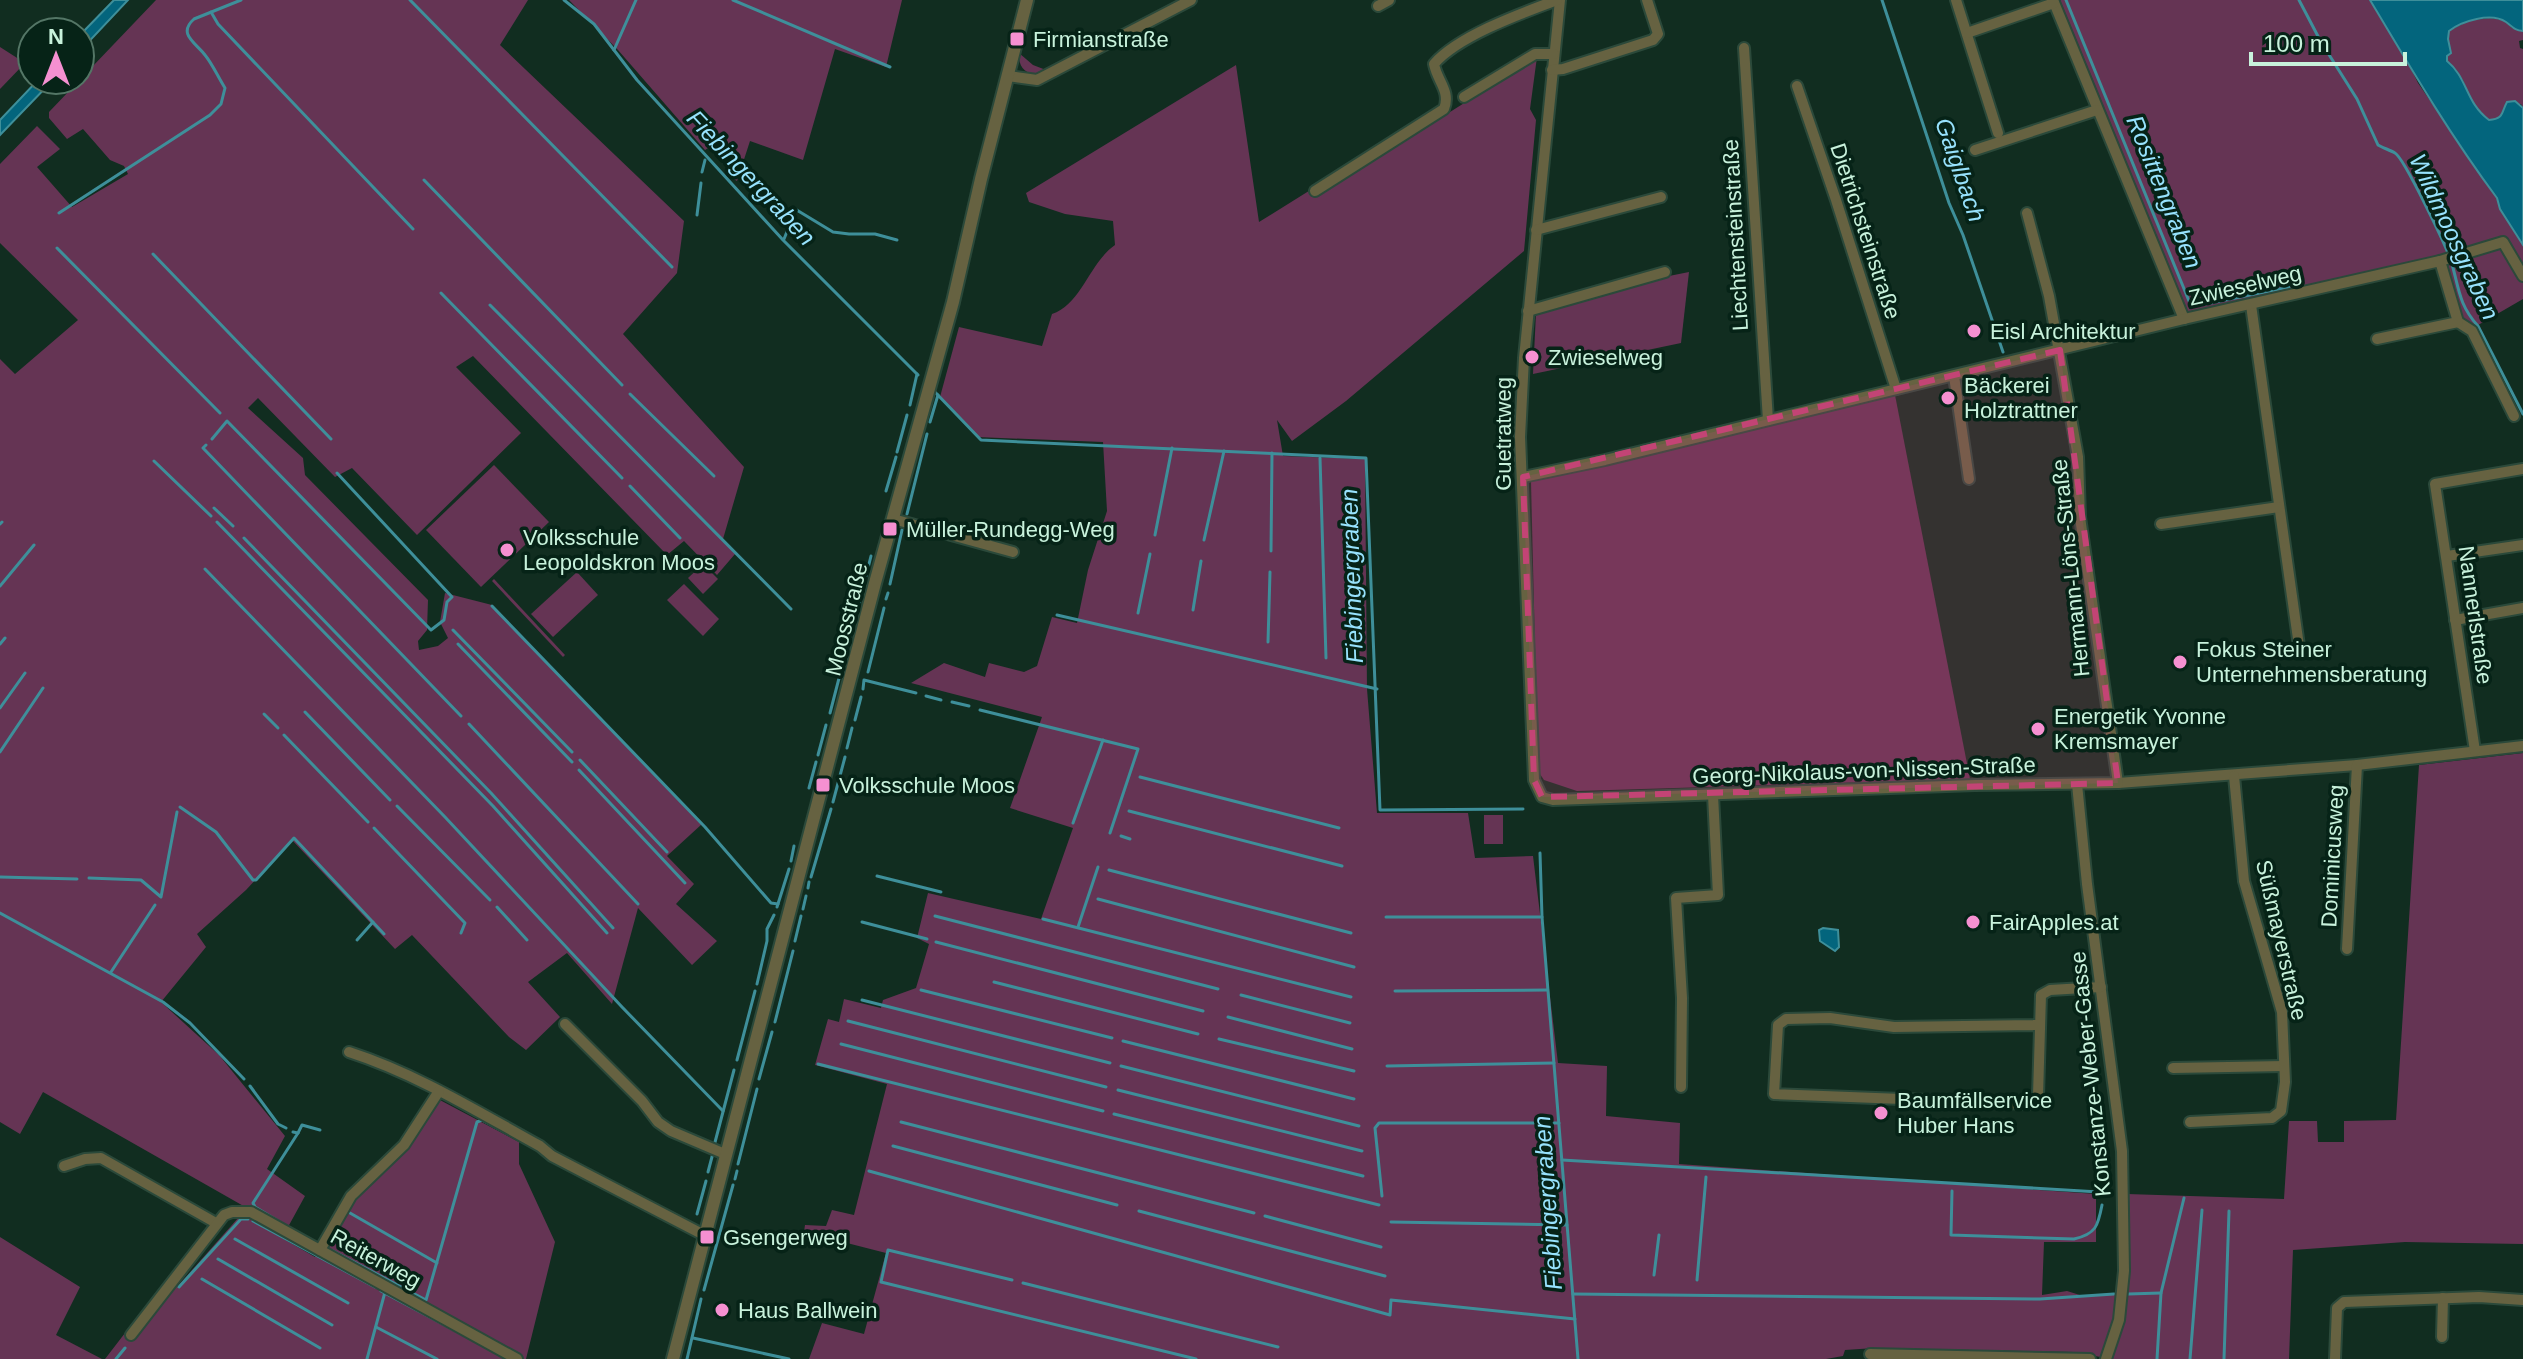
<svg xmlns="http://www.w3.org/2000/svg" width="2523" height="1359" viewBox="0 0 2523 1359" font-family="Arial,sans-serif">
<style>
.green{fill:#653454}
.water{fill:#03657d;stroke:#3e8f9a;stroke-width:2}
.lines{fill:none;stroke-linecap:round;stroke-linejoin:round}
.stream{stroke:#3e8f9a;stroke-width:3}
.minor-casing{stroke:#2b493a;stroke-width:14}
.tertiary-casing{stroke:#2b493a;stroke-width:16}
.minor{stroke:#666241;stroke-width:10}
.tertiary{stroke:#666241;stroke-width:12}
.marked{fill:#c34475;fill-opacity:0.2;stroke:#c34475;stroke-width:6;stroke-dasharray:16 10;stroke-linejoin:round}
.poi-dot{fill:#f590d1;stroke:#062317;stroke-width:3}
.labels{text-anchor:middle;stroke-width:7;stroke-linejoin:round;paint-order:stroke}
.poi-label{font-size:22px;fill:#c8f2dc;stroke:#062317;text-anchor:start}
.street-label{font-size:22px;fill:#c8f2dc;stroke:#062317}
.water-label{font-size:24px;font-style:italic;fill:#97e2fd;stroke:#062317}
</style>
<rect width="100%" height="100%" fill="#112d20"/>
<g class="green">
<path d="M156 0H528L500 45 684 221 677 273 623 334 744 467 723 539 735 554 717 575 684 541 667 555 473 356 456 367 521 433 417 535 352 468 335 477 258 398 248 408 303 458 305 475 428 600 427 630 418 641 419 650 438 646 448 638 440 622 445 593 492 605 702 824 667 856 694 884 676 904 717 941 692 965 638 908 612 1004 567 953 528 982 560 1017 526 1050 509 1037 412 935 395 949 292 840 246 890 197 934 206 947 161 1002 219 1055 285 1136 267 1169 305 1196 282 1238 315 1257 357 1196 438 1099 519 1142V1164L555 1242 526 1359H105L165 1281 177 1287 247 1208 43 1092 20 1134 0 1122V359L15 374 78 320 0 243V164L37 126 60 149 37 167 72 207 128 174 124 166 110 160 83 129 67 139 49 118V112Z"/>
<path d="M569 0H902L886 67 835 49 803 160 750 141 737 181 730 177 725 148 716 143 705 150 618 50Z"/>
<path d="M2060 0H2370L2399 44 2418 83 2497 198 2500 209 2523 245V299L2473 328 2462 321 2441 256 2188 312Z"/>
<path d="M2489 18 2504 20 2512 28 2523 31V40L2519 41 2520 48 2523 49V108L2521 104 2504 108V115L2498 119 2489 120 2472 104 2463 80 2447 61 2449 31 2468 21Z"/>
<path d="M0 47 25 63 0 89Z"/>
<path d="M1019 53 1033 65 1046 70C1030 78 1018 71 1019 53Z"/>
<path d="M1537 57 1530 109 1536 120 1524 251 1346 401 1292 441 1277 420 1283 456 1365 459 1367 689 1377 813H1468L1475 858 1533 856 1558 1063 1607 1066 1606 1116 1680 1123 1679 1164 2096 1194V1242H2044L2042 1295 2067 1291 2083 1296 2125 1293 2127 1194 2284 1199 2289 1121H2317L2318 1142H2344V1121L2396 1120 2419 765 2523 753V1244L2405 1242 2293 1250 2289 1359H2111L2074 1352 1875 1348 1845 1350 1843 1356 1826 1359H809L822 1323 864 1334 886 1253 804 1232 805 1225 826 1226 832 1210 854 1215 887 1084 815 1065 828 1019 839 1022 844 999 881 1008 883 1000 916 988 929 944 917 938 928 893 1041 919 1073 828 1010 808 1042 717 911 683 944 663 985 677 989 663 1024 672 1037 666 1052 617 1077 623 1088 570 1107 511 1103 442 977 437 940 397 959 327 1042 346 1052 314C1082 304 1089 263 1115 245L1113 221 1065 214 1029 202 1026 193 1236 65 1259 222 1312 189 1317 196Z"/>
<path d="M1689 272 1681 343 1533 374 1536 313 1659 278Z"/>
<path d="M1895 395 1970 779 1577 791 1544 780 1538 771 1531 481Z"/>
<path d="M494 465 549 522 481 587 426 530Z"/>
<path d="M703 564 718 579 703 594 688 578Z"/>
<path d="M577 572 598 595 553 637 531 614Z"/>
<path d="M494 579 565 655 563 657 492 581Z"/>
<path d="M684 584 719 619 703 636 667 600Z"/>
<rect x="1484" y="815" width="19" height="29"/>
<path d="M0 1237 80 1287 56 1335 102 1359H0Z"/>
</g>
<g class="water">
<path d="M114 0H128L80 51V35Z"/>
<path d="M2370 0H2523V31C2514 30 2513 27 2506 22 2491 12 2462 21 2449 31L2448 39 2451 53 2447 56V61C2468 78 2465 102 2489 120 2504 119 2501 113 2507 102L2515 101 2523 108V245L2500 209 2497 198C2450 135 2410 67 2370 0Z"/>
<path d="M38 80H53L0 135V120Z"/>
<path d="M1823 928 1838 930 1839 947 1835 951 1820 941 1819 930Z"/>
</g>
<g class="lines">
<g class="stream">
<path d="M410 0 672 267"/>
<path d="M564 0 594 24 637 80 783 240 918 375"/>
<path d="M733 0 890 67"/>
<path d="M1882 0 1949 203 1963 235 2003 352"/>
<path d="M2066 0 2189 301 2196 306 2289 287"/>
<path d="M2299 0 2321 42 2357 99 2378 145C2383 148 2390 150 2395 153 2404 158 2448 249 2452 264 2459 289 2459 305 2478 326L2523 414"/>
<path d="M211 12 218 24 413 229"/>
<path d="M614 50 636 0"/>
<path d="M702 172 705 160"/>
<path d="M424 180 622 385"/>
<path d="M795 209 833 232 849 234H875L897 240"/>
<path d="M59 213 210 115 221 104 225 88C218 77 213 65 205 55 196 43 177 34 194 19L241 0"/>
<path d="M697 215 701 183"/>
<path d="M784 239 793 217"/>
<path d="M57 248 220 413"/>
<path d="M153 254 331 439"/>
<path d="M441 293 622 478"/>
<path d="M490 305 791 609"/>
<path d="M934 391 981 440 1366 458 1380 810 1523 809"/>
<path d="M630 394 714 476"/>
<path d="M910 405 917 374"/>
<path d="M930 422 938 395"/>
<path d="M212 439 227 421 431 630 444 620 447 602 452 597 337 473"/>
<path d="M206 445 203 448 461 716"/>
<path d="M897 452 907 415"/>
<path d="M1320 458 1326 658"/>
<path d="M154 461 211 516"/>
<path d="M630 486 680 538"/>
<path d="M886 491 896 457"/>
<path d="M214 508 233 526"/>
<path d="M907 514 927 434"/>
<path d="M217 522 493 806 607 933"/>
<path d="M0 524 2 522"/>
<path d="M1155 535 1172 448"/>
<path d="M244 538 491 793 613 928"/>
<path d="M1204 540 1224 451"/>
<path d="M1271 551 1272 453"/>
<path d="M205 569 445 817 622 1007 723 1111"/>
<path d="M866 576 871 556"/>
<path d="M890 584 902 530"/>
<path d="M0 586 34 545"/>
<path d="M886 599 888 593"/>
<path d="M492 606 705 827 771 903 778 904"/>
<path d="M1193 610 1201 561"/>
<path d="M1138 613 1150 554"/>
<path d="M1057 615 1377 689"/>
<path d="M852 628 862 592"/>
<path d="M453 630 572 752"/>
<path d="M1268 642 1270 572"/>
<path d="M0 644 5 638"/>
<path d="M458 644 572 762"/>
<path d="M846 650 850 637"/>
<path d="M868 672 884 608"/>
<path d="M863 689 864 680 916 693"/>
<path d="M926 696 941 700"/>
<path d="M952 702 969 706"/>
<path d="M0 708 25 673"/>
<path d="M980 710 1138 749 1110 833"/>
<path d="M305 712 390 800"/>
<path d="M830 713 844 659"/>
<path d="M264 714 278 728"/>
<path d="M855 720 861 697"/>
<path d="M469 724 638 904"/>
<path d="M284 735 368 822"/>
<path d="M847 748 852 728"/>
<path d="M0 752 43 688"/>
<path d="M818 755 826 725"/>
<path d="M580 760 667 852"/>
<path d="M579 770 685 883"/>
<path d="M1140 777 1339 828"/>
<path d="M809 788 816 762"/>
<path d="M833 802 845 757"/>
<path d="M397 806 490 900"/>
<path d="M180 807 216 832 253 880H256L294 838 384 934"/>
<path d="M1129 811 1342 866"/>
<path d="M1073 823 1103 740"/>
<path d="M374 828 465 923 461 933"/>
<path d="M1121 836 1130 839"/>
<path d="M1540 853 1542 917 1578 1359"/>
<path d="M791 861 794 846"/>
<path d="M1109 870 1351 933"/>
<path d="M877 876 941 892"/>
<path d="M0 877 77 879"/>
<path d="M811 877 831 809"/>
<path d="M89 878 141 880 161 897 177 812"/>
<path d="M808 888 809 882"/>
<path d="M1098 899 1354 967"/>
<path d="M497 907 527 940"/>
<path d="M777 907 789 869"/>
<path d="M803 909 806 896"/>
<path d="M0 913 163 1002 190 1023 244 1079"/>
<path d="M935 916 1218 989"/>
<path d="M1386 917H1542"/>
<path d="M1043 919 1351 997"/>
<path d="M862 922 927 939"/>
<path d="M1078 927 1098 867"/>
<path d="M357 940 373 922"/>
<path d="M795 941 801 916"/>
<path d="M936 942 1203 1011"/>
<path d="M111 972 155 905"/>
<path d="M994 982 1198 1034"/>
<path d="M757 984 767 941V929L774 915"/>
<path d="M921 990 1112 1038"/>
<path d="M1395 991 1547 990"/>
<path d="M1241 995 1350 1023"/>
<path d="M862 1000 1110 1063"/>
<path d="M1228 1017 1352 1049"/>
<path d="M848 1021 1106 1087"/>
<path d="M775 1022 793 951"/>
<path d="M1219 1039 1354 1071"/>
<path d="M1123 1041 1354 1099"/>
<path d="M841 1044 1103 1111"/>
<path d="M737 1060 755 991"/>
<path d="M818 1064 1379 1205"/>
<path d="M1121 1066 1359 1126"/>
<path d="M1387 1066 1554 1063"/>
<path d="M759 1079 772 1032"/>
<path d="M250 1086 278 1124 286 1128"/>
<path d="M1118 1090 1362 1151"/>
<path d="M1114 1114 1363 1176"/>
<path d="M901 1122 1254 1213"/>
<path d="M298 1133 302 1125 320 1130"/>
<path d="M714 1146 734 1070"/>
<path d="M893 1146 1117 1205"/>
<path d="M1562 1160 2099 1192"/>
<path d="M738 1164 757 1089"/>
<path d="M869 1171 1390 1315 1391 1300 1575 1319"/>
<path d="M708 1172 713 1153"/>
<path d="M735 1179 737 1171"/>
<path d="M1952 1191 1951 1235 2074 1239C2096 1234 2098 1226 2102 1205"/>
<path d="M1382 1196 1375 1128 1379 1123H1559"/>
<path d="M1139 1211 1385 1276"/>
<path d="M350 1213 437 1263"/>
<path d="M697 1214 706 1181"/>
<path d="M1265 1216 1381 1247"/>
<path d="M253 1221 375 1287"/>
<path d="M1391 1222 1567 1225"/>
<path d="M293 1230 255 1207 253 1203 298 1133 293 1132"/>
<path d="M235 1239 348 1303"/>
<path d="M333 1251 426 1300 477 1122 482 1120 527 1144"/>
<path d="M218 1259 332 1325"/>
<path d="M1654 1275 1659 1235"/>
<path d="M202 1279 320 1348"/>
<path d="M1012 1280 888 1250 881 1282 1196 1359"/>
<path d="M1697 1280 1706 1177"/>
<path d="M1023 1283 1278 1347"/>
<path d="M179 1287 241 1219H248"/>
<path d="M704 1290 733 1185"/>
<path d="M381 1291 469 1338"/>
<path d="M1573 1294 2040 1299 2114 1294"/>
<path d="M2128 1294 2161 1293"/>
<path d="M376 1327 437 1359"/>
<path d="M693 1338 789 1359"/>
<path d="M116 1359 125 1348"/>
<path d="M367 1359 385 1292"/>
<path d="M687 1359 701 1299"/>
<path d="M2157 1359 2161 1293 2184 1198"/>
<path d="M2190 1359 2202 1210"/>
<path d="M2224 1359 2229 1211"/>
</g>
<defs>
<g id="minor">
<path d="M1560 0 1524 358 1520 437 1534 780 1542 797 1553 800 1975 785 2118 783 2357 765 2523 746"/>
<path d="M1956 0 1998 133"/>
<path d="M2053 0 2184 319"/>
<path d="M1378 6 1389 0"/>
<path d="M1967 33 2054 3"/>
<path d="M1744 48 1768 420"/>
<path d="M1552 70 1563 69 1653 40 1658 34 1647 0"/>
<path d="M1008 76 1037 80 1191 0"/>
<path d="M1797 86 1836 200 1896 389"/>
<path d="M1464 97 1535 54H1554"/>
<path d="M1975 150 2097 110"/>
<path d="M1315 191 1444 109C1451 91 1437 81 1434 64 1458 36 1522 13 1557 0"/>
<path d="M2027 213 2049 296 2078 457 2080 517 2118 783"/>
<path d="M1536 230 1661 197"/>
<path d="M2251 305 2300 653"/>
<path d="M1528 311 1665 272"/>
<path d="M2458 322 2472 331 2514 416"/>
<path d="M2377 339 2458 322 2440 261"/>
<path d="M1954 376 1969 479"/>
<path d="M1523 477 1605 460 2184 319 2440 261 2503 242 2523 276"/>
<path d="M893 519 1013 552"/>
<path d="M2161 524 2279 507"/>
<path d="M2447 556 2523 545"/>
<path d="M2455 620 2523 608"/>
<path d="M2475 751 2435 484 2523 469"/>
<path d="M2077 784 2087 884 2122 1151 2124 1271 2119 1320 2106 1359"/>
<path d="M2347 949 2357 765"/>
<path d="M565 1024 642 1101 658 1122 671 1131 725 1154"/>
<path d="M2039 1025 1894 1027 1830 1018 1786 1019 1778 1025 1774 1094 2032 1104 2038 1096 2041 995 2050 990 2101 987"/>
<path d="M349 1052C417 1074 478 1112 540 1146L552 1156 704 1235"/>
<path d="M2173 1068 2284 1066"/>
<path d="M1681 1087 1682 998 1676 898 1718 895 1713 795"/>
<path d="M2190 1122 2272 1118 2281 1111 2285 1082 2282 1012 2244 881 2234 776"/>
<path d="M64 1166 85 1159 101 1158 216 1223"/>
<path d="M320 1250 351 1196 404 1145 439 1091"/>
<path d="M131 1335 224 1215 232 1212H251L517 1359"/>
<path d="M2442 1337 2443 1298"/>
<path d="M1870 1354 2090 1359"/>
<path d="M2335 1359 2337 1308 2344 1302 2479 1297 2523 1300"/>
</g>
<path id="tertiary" d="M673 1359 875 583 953 302 981 179 1027 0"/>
</defs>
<use href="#minor" class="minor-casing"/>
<use href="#tertiary" class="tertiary-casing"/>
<use href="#minor" class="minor"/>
<use href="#tertiary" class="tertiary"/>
</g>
<path class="marked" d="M2060 350 2118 783 1542 797 1534 780 1523 477Z"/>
<g class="poi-dot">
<rect x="1009" y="31" width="16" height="16" rx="4"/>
<circle cx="1974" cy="331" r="8"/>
<circle cx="1532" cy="357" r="8"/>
<circle cx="1948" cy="398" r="8"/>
<rect x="882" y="521" width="16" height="16" rx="4"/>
<circle cx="507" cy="550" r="8"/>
<circle cx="2180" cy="662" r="8"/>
<circle cx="2038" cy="729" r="8"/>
<rect x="815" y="777" width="16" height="16" rx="4"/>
<circle cx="1973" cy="922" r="8"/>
<circle cx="1881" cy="1113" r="8"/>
<rect x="699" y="1229" width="16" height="16" rx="4"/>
<circle cx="722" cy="1310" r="8"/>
</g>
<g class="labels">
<g class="poi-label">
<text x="1033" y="47">Firmianstraße</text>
<text x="1990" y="339">Eisl Architektur</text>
<text x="1548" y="365">Zwieselweg</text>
<text x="1964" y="393">Bäckerei<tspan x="1964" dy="25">Holztrattner</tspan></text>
<text x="906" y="537">Müller-Rundegg-Weg</text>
<text x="523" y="545">Volksschule<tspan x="523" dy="25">Leopoldskron Moos</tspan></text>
<text x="2196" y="657">Fokus Steiner<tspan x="2196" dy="25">Unternehmensberatung</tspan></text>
<text x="2054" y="724">Energetik Yvonne<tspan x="2054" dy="25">Kremsmayer</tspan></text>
<text x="839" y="793">Volksschule Moos</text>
<text x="1989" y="930">FairApples.at</text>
<text x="1897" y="1108">Baumfällservice<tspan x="1897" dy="25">Huber Hans</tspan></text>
<text x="723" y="1245">Gsengerweg</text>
<text x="738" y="1318">Haus Ballwein</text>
</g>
<g class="street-label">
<text transform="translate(1866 231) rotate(72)" y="8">Dietrichsteinstraße</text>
<text transform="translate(1735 235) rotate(-93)" y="8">Liechtensteinstraße</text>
<text transform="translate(2245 285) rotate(-13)" y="8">Zwieselweg</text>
<text transform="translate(1503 434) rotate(-90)" y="8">Guetratweg</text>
<text transform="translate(2070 568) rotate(-96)" y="8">Hermann-Löns-Straße</text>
<text transform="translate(2476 615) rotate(82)" y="8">Nannerlstraße</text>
<text transform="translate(846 619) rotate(-76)" y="8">Moosstraße</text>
<text transform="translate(1864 770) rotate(-2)" y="8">Georg-Nikolaus-von-Nissen-Straße</text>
<text transform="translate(2332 856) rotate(-87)" y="8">Dominicusweg</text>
<text transform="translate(2282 940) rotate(77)" y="8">Süßmayerstraße</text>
<text transform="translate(2090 1074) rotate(-96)" y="8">Konstanze-Weber-Gasse</text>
<text transform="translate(376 1258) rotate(29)" y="8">Reiterweg</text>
</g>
<g class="water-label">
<text transform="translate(1960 170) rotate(71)" y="8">Gaiglbach</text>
<text transform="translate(751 178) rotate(47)" y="8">Fiebingergraben</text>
<text transform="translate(2164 192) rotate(68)" y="8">Rosittengraben</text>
<text transform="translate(2454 237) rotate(65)" y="8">Wildmoosgraben</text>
<text transform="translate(1352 576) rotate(-92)" y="8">Fiebingergraben</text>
<text transform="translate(1548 1203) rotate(-94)" y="8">Fiebingergraben</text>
</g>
</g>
<g transform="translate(56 56)"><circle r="38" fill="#062317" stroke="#547666" stroke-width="2"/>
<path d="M0-6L14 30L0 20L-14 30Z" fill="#f590d1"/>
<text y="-12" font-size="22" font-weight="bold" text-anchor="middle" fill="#c8f2dc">N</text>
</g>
<path d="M2251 52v12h154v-12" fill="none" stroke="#c8f2dc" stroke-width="4"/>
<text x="2263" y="52" font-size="24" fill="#c8f2dc" stroke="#062317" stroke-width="6" paint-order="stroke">100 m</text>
</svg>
